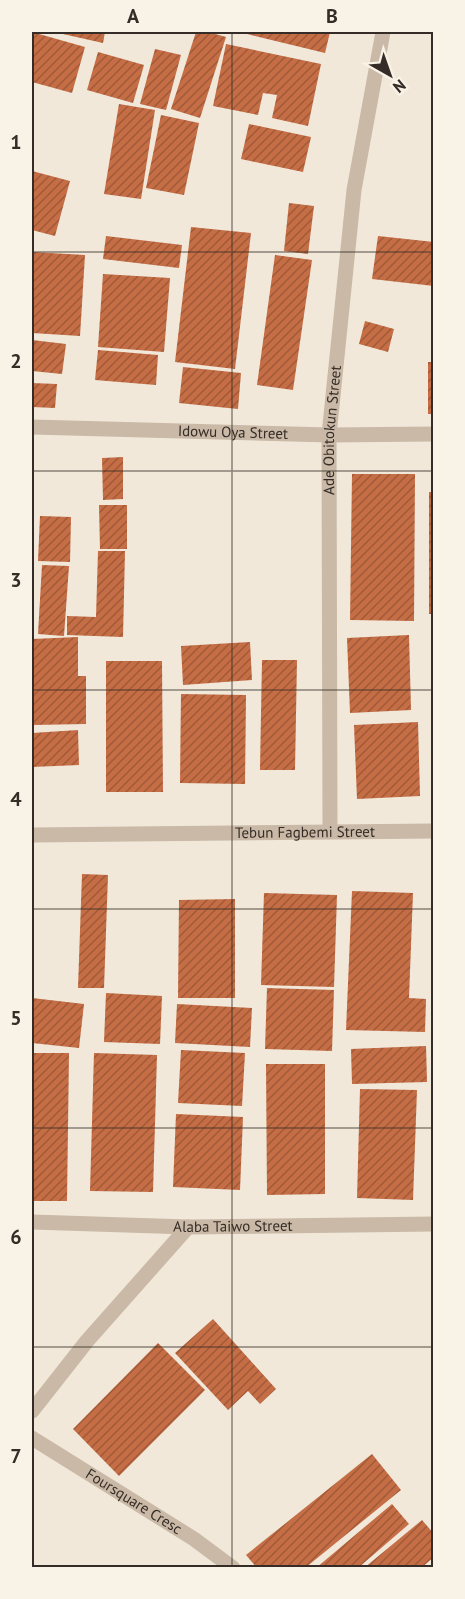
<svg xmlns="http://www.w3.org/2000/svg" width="465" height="1599" viewBox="0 0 465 1599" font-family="'PT Sans',sans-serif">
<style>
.building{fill:url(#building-hatch)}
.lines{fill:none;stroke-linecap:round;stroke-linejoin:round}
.minor{stroke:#c9b9a6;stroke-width:15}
.grid{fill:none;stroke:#352c27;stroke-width:1.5;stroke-opacity:0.55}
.labels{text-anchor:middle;stroke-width:4.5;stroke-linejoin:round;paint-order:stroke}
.street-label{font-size:15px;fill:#352c27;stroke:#f9f2e6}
.neatline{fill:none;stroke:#352c27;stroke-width:2}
.grid-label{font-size:20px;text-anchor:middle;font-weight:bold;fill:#352c27}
</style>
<defs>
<pattern id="building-hatch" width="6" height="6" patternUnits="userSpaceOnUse" patternTransform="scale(1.5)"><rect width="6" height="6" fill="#c56d44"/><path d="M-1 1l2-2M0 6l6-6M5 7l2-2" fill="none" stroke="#a15a39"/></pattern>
</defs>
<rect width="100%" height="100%" fill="#f1e8da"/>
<g class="building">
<path d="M32 32 85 47 72 93 32 82Z"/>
<path d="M54 32H105L103 43Z"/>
<path d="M196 32H208L226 37 200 118 171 109Z"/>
<path d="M239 32H330L325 53Z"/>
<path d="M226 44 321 64 308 126 272 118 277 95 263 93 258 115 213 106Z"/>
<path d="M155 49 181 55 166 110 140 104Z"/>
<path d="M98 52 144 65 133 103 87 90Z"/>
<path d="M119 104 155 110 141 199 104 194Z"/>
<path d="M161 115 199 123 184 195 146 188Z"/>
<path d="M249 124 311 137 303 172 241 159Z"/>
<path d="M32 171 70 181 55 236 32 230Z"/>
<path d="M289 203 314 206 308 254 284 251Z"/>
<path d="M191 227 251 233 235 369 175 362Z"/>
<path d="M106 236 182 245 179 268 103 259Z"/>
<path d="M378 236 434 242V286L372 279Z"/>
<path d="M32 252 85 255 80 336 32 333Z"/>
<path d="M275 255 312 260 293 390 257 385Z"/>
<path d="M103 274 170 278 164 352 98 347Z"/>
<path d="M365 321 394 329 388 352 359 344Z"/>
<path d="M32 340 66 344 62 374 32 371Z"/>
<path d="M98 350 158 355 156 385 95 380Z"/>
<rect x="428" y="362" width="6" height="52"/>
<path d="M183 367 241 373 238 409 179 403Z"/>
<path d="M32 383 57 384 55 408 32 407Z"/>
<path d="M123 457V499L103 500 102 458Z"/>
<path d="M352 474H415L414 621 350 620Z"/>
<rect x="429" y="492" width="5" height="122"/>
<path d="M99 505H127V549H100Z"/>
<path d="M40 516 71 517 70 562 38 561Z"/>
<path d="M98 551H125L123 637 67 635V616L96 617Z"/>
<path d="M42 565 69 566 64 636 38 634Z"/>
<path d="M409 635 411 710 350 713 347 638Z"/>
<path d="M78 637V676H86V724L32 725V639Z"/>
<path d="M250 642 252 680 183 685 181 646Z"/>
<path d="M262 660H297L295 770H260Z"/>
<path d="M106 661H162L163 792H106Z"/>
<rect x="431" y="662" width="3" height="124"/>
<path d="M181 694 246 695 245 784 180 783Z"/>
<path d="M418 722 420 796 357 799 354 725Z"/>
<path d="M78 730 79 765 32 767V733Z"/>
<path d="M82 874 108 875 104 988H78Z"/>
<path d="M352 891 413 893 409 998 426 999 425 1032 346 1030Z"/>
<path d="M264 893 337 895 334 987 261 985Z"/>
<path d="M235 899V998H178L179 900Z"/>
<path d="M267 988 334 990 332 1051 265 1049Z"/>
<path d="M106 993 162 996 160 1044 104 1042Z"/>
<path d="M32 998 84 1004 79 1048 32 1043Z"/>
<path d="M177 1004 252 1008 250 1047 175 1043Z"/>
<path d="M426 1046 427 1082 352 1084 351 1049Z"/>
<path d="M181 1050 245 1053 242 1106 178 1103Z"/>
<path d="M32 1053H69L67 1201H32Z"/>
<path d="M94 1053 157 1055 153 1192 90 1191Z"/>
<path d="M266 1064H325V1194L267 1195Z"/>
<path d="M360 1089 417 1090 413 1200 357 1198Z"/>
<path d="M176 1114 243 1117 240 1190 173 1187Z"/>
<path d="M213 1319 276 1389 260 1404 248 1391 228 1410 175 1353Z"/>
<path d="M158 1343 205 1390 119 1476 73 1429Z"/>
<path d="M372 1454 401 1490 305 1568H257L246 1555Z"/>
<path d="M392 1504 409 1524 358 1568H316Z"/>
<path d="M422 1520 434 1534V1557L421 1568H364Z"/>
</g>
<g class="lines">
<g class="minor">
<path id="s1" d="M32 427 329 435 434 434"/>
<path id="s2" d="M330 830 329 435 354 190 383 32"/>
<path id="s3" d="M32 835 434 831"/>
<path id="s4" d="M32 1222 188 1227 434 1224"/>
<path d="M32 1411 87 1341 188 1227"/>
<path id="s5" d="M32 1438 194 1539 233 1568"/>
</g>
</g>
<path class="grid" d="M232 32V1568M32 252H434M32 471H434M32 690H434M32 909H434M32 1128H434M32 1347H434"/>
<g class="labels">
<g class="street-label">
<text dy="5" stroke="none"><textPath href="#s2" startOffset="400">Ade Obitokun Street</textPath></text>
<text dy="5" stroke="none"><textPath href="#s1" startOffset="201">Idowu Oya Street</textPath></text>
<text dy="5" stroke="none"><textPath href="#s3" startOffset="273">Tebun Fagbemi Street</textPath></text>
<text dy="5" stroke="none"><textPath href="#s4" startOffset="201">Alaba Taiwo Street</textPath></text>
<text dy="5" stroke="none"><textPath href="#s5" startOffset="120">Foursquare Cresc</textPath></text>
</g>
</g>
<rect width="465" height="1599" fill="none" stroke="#f9f2e6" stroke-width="66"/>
<g transform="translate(390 75) rotate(140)" stroke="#f9f2e6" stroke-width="4.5" paint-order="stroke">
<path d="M0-4.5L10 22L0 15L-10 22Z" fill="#352c27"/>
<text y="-9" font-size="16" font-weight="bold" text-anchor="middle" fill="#352c27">N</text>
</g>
<rect x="33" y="33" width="399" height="1533" class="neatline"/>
<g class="grid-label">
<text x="133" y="23">A</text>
<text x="332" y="23">B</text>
<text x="16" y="149">1</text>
<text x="16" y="368">2</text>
<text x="16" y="587">3</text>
<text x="16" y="806">4</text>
<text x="16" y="1025">5</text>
<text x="16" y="1244">6</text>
<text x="16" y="1463">7</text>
</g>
</svg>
